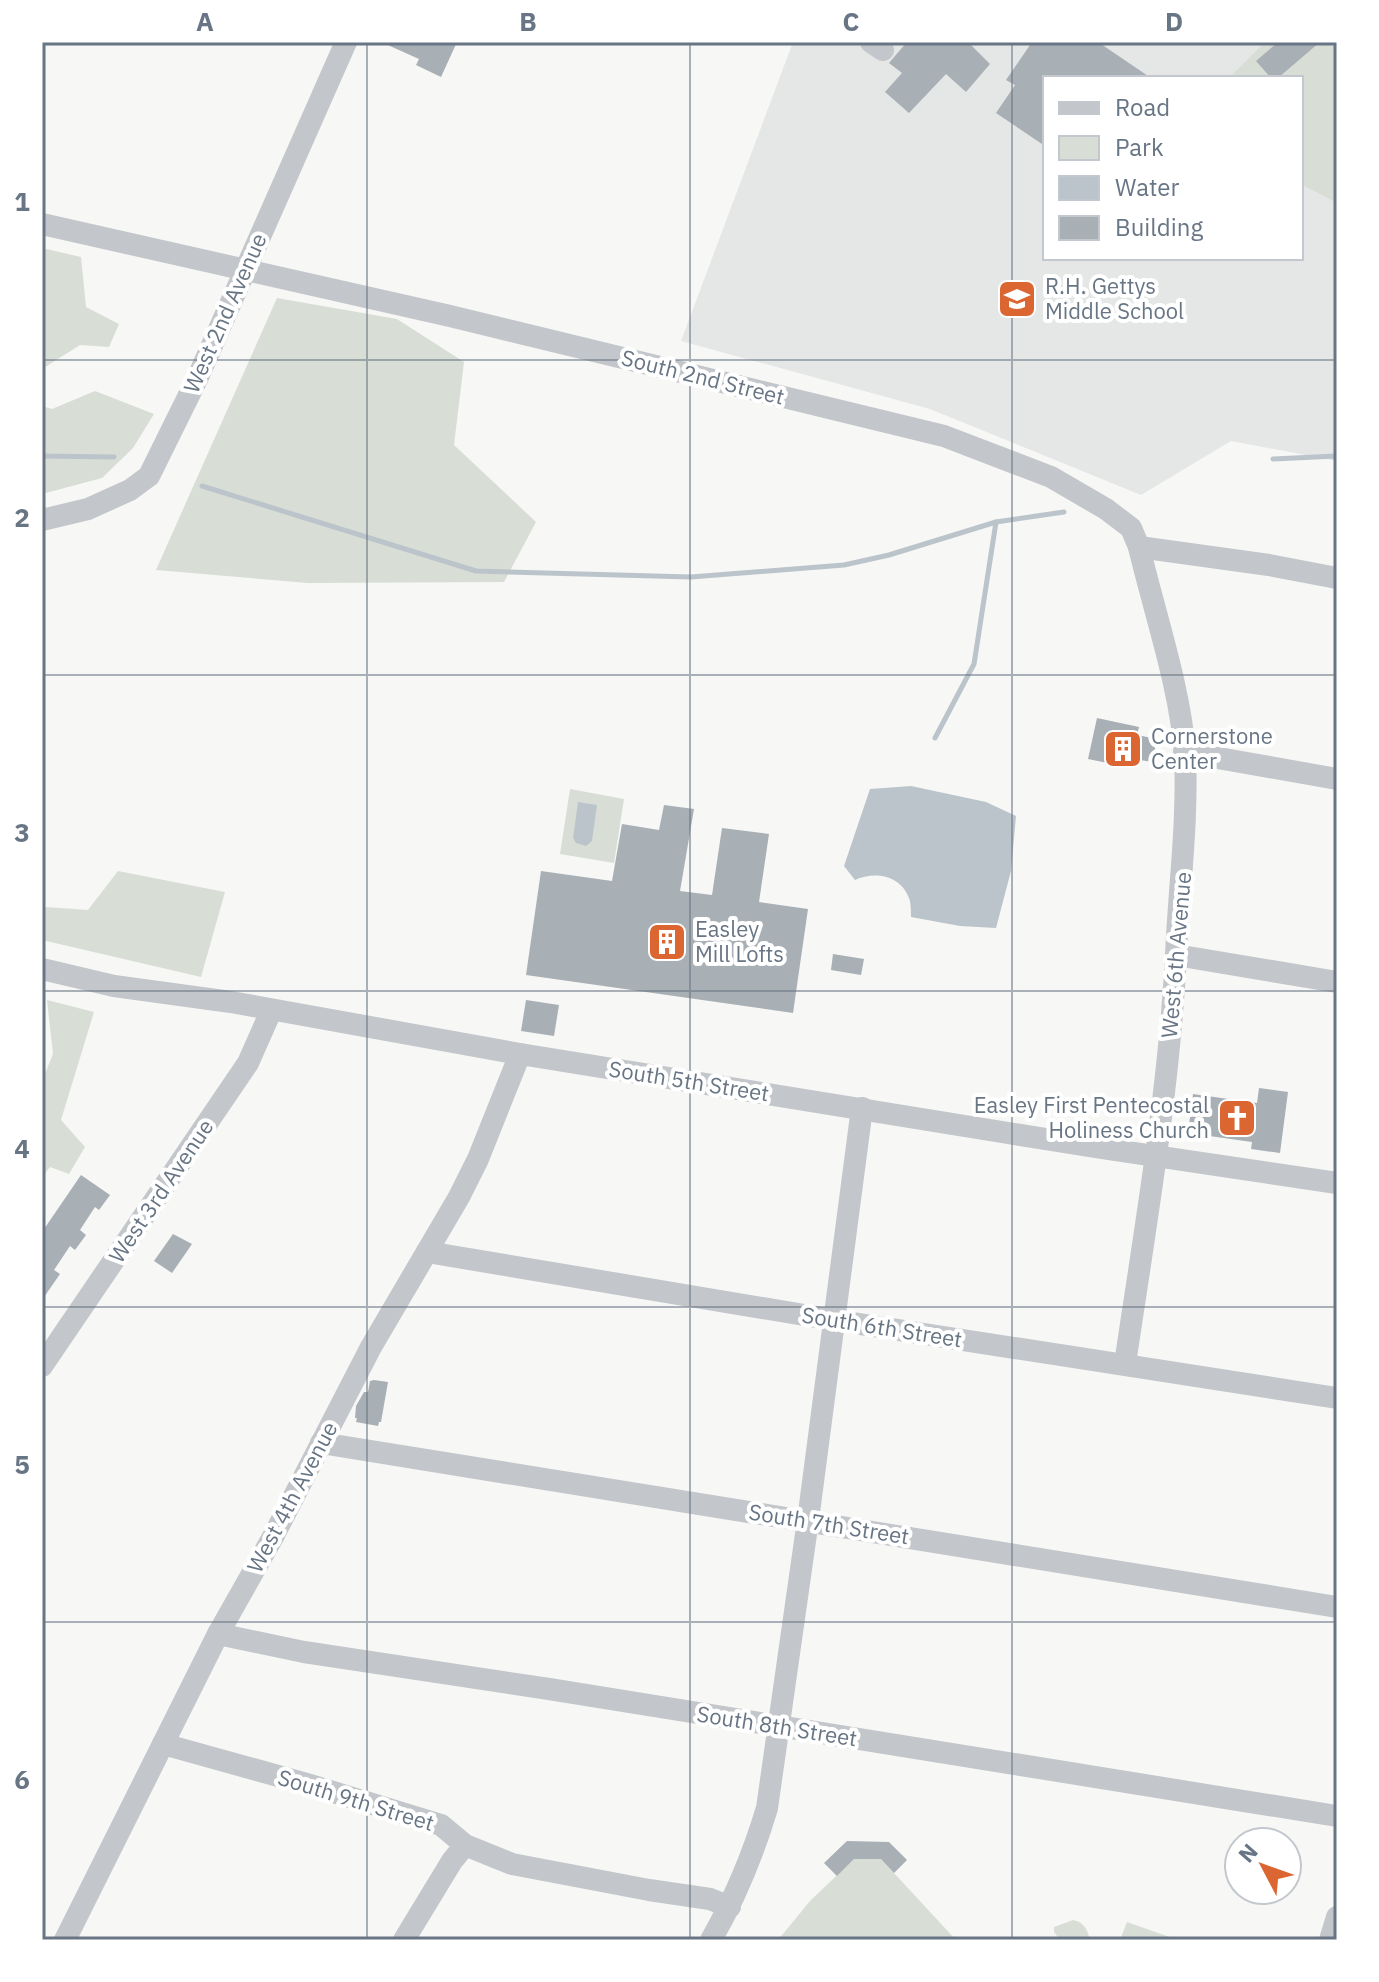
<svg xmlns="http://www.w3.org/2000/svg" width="1379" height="1982" viewBox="0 0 1379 1982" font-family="'IBM Plex Sans',sans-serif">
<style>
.built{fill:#e5e6e6;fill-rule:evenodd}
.green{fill:#d8ded6}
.water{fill:#bbc4ca}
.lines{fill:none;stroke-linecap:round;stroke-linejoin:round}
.stream{stroke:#bbc4ca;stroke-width:5}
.building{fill:#a8afb5}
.minor{stroke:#c3c6ca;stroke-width:22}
.grid{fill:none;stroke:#687584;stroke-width:2;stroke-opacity:0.55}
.labels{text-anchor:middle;stroke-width:8;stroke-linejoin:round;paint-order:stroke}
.poi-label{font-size:22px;fill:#687584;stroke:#fff;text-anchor:start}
.street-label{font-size:22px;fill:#687584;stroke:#fff}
.neatline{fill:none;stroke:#687584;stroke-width:3}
.grid-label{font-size:26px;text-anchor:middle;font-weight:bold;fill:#687584}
</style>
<rect width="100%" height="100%" fill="#f7f7f5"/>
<path class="built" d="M793 42H1337V461L1231 441 1141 495 930 409 681 341ZM1045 78H1301V258H1045Z"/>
<g class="green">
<path d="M1265 42H1337V203L1301 184V78H1229Z"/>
<path d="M42 248 81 257 86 307 119 324 109 347 80 345 42 369Z"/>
<path d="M277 298 397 319 464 362 454 445 536 522 504 582 308 583 156 570Z"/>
<path d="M95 391 154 414 133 448 102 478 42 494V406L52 409Z"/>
<path d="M570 789 624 799 614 863 560 854Z"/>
<path d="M118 871 225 892 201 977 42 940V913L46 907 88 910Z"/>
<path d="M47 1000 94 1012 61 1120 85 1147 69 1174 50 1167 42 1177V1081L53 1054Z"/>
<path d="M854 1859H881L956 1940H778L810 1901Z"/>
<path d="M1073 1920C1085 1923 1087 1929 1090 1940H1060L1054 1932V1927Z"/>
<path d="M1127 1922 1178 1940H1120Z"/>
</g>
<g class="water">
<path d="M911 786 986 802 1016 816 1011 871 996 928 960 926 911 917C911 912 911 903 909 898 900 875 875 871 855 880L844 866 870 789Z"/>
<path d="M578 802 597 805 592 841 586 846 576 843 573 838Z"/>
</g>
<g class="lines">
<g class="stream">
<path d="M42 456 114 457"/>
<path d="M1273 459 1337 456"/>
<path d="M202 486 476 571 691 577 844 565 889 555 996 522 1064 512"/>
<path d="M935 738 974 664 996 522"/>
</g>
</g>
<g class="building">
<path d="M381 42H457L441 77 416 65 419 59Z"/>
<path d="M907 42H968L990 64 966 92 946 74 909 113 885 92 902 73 889 63Z"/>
<path d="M1032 42H1098L1151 78H1045V146L996 113 1015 85 1006 80Z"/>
<path d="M1278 42H1320L1278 78H1271L1256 61Z"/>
<path d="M1097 718 1139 727 1137 735 1157 739 1152 762 1134 759 1132 768 1088 759Z"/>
<path d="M664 805 694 809 680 891 712 895 722 828 769 834 759 902 808 909 793 1013 526 975 541 871 612 881 622 824 659 830Z"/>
<path d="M833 954 864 959 861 975 831 970Z"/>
<path d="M526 1000 559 1005 554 1036 521 1031Z"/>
<path d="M1259 1088 1288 1092 1280 1153 1251 1149 1252 1142 1188 1133 1193 1094 1257 1103Z"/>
<path d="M81 1175 110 1195 99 1210 95 1207 80 1230 86 1235 75 1250 70 1246 54 1270 60 1274 42 1300V1232Z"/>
<path d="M173 1234 192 1244 172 1273 154 1261Z"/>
<path d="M374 1380 388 1382 381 1422H379L378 1426 356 1422 357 1418H355L356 1406 364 1392H368L370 1381Z"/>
<path d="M847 1841 889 1842 907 1860 894 1873 881 1859H854L837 1876 824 1863Z"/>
</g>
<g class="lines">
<g class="minor">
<path d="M871 42 883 50"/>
<path d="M42 224 450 316 944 436 1051 477 1106 509 1131 528 1139 547 1269 565 1337 578"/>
<path d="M42 520 88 509 130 490 149 476 198 377 346 42"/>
<path d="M1184 752 1337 779"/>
<path d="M1176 955 1337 982"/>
<path d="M42 969 114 986 231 1002 520 1054 1101 1148 1337 1183"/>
<path d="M427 1252 834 1320 1337 1398"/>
<path d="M1125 1364C1145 1228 1169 1092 1176 955 1179 887 1188 822 1185 755 1181 690 1154 611 1139 547"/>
<path d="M42 1366 248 1063 271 1011"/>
<path d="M321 1443 1337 1607"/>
<path d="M218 1634 304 1652 549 1689 1337 1816"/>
<path d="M163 1744 307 1784 441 1825 465 1845 512 1864 649 1890 710 1899 730 1907"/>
<path d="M65 1940 218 1634 274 1535 371 1347 459 1197 478 1159 520 1054"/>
<path d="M404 1940 452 1861 465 1845"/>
<path d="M711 1940C735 1898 753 1855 767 1808L808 1520 862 1108"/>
<path d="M1330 1940 1337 1917"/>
</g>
</g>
<path class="grid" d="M367 42V1940M690 42V1940M1012 42V1940M42 360H1337M42 675H1337M42 991H1337M42 1307H1337M42 1622H1337"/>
<defs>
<symbol id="school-square" viewBox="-11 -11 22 22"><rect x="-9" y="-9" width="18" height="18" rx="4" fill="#dc6631" stroke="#fff"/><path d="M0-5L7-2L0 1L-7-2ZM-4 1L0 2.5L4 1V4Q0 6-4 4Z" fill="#fff"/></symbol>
<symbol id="building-square" viewBox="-11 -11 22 22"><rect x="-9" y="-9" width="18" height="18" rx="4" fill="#dc6631" stroke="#fff"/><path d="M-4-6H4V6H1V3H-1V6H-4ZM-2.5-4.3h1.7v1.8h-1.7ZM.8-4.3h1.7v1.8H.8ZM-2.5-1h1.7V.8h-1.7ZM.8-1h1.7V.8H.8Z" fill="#fff"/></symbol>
<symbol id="church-square" viewBox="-11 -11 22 22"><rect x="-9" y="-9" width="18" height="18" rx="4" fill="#dc6631" stroke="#fff"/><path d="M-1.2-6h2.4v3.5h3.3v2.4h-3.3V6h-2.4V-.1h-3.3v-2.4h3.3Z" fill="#fff"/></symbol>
</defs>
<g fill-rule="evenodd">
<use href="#school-square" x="995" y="277" width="44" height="44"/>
<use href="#building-square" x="1101" y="727" width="44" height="44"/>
<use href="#building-square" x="645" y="920" width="44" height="44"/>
<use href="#church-square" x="1215" y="1096" width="44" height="44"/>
</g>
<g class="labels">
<g class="poi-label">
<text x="1045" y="294">R.H. Gettys<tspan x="1045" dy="25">Middle School</tspan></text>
<text x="1151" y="744">Cornerstone<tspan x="1151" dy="25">Center</tspan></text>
<text x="695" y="937">Easley<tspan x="695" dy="25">Mill Lofts</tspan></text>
<text x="1209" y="1113" text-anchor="end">Easley First Pentecostal<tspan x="1209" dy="25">Holiness Church</tspan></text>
</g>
<g class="street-label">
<text transform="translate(225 313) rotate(-66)" y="8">West 2nd Avenue</text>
<text transform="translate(703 377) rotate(14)" y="8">South 2nd Street</text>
<text transform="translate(1176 955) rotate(-85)" y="8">West 6th Avenue</text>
<text transform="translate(689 1081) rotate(9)" y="8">South 5th Street</text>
<text transform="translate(161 1191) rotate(-56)" y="8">West 3rd Avenue</text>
<text transform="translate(882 1327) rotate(9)" y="8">South 6th Street</text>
<text transform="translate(292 1497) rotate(-62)" y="8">West 4th Avenue</text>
<text transform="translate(829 1524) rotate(9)" y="8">South 7th Street</text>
<text transform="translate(777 1726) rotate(9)" y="8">South 8th Street</text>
<text transform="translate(356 1800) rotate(17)" y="8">South 9th Street</text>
</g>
</g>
<rect width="1379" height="1982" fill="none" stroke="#ffffff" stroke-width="88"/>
<rect x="1043" y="76" width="260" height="184" fill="#ffffff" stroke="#c3c8ce" stroke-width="2"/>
<rect x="1059" y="102" width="40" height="12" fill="#c3c6ca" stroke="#c3c8ce" stroke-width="2"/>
<text x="1115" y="116" font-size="24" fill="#687584">Road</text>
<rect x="1059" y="136" width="40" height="24" fill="#d8ded6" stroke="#c3c8ce" stroke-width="2"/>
<text x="1115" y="156" font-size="24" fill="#687584">Park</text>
<rect x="1059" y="176" width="40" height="24" fill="#bbc4ca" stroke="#c3c8ce" stroke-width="2"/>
<text x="1115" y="196" font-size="24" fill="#687584">Water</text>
<rect x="1059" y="216" width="40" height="24" fill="#a8afb5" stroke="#c3c8ce" stroke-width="2"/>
<text x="1115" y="236" font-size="24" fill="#687584">Building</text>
<g transform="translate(1263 1866) rotate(311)"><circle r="38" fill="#ffffff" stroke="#c3c8ce" stroke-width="2"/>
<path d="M0-6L14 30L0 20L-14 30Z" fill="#dc6631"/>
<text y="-12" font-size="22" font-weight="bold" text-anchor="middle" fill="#687584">N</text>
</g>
<rect x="44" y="44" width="1291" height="1894" class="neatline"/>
<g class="grid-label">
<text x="205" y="31">A</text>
<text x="528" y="31">B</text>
<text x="851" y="31">C</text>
<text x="1174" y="31">D</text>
<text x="22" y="211">1</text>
<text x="22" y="527">2</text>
<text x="22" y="842">3</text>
<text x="22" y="1158">4</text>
<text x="22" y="1474">5</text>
<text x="22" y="1789">6</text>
</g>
</svg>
